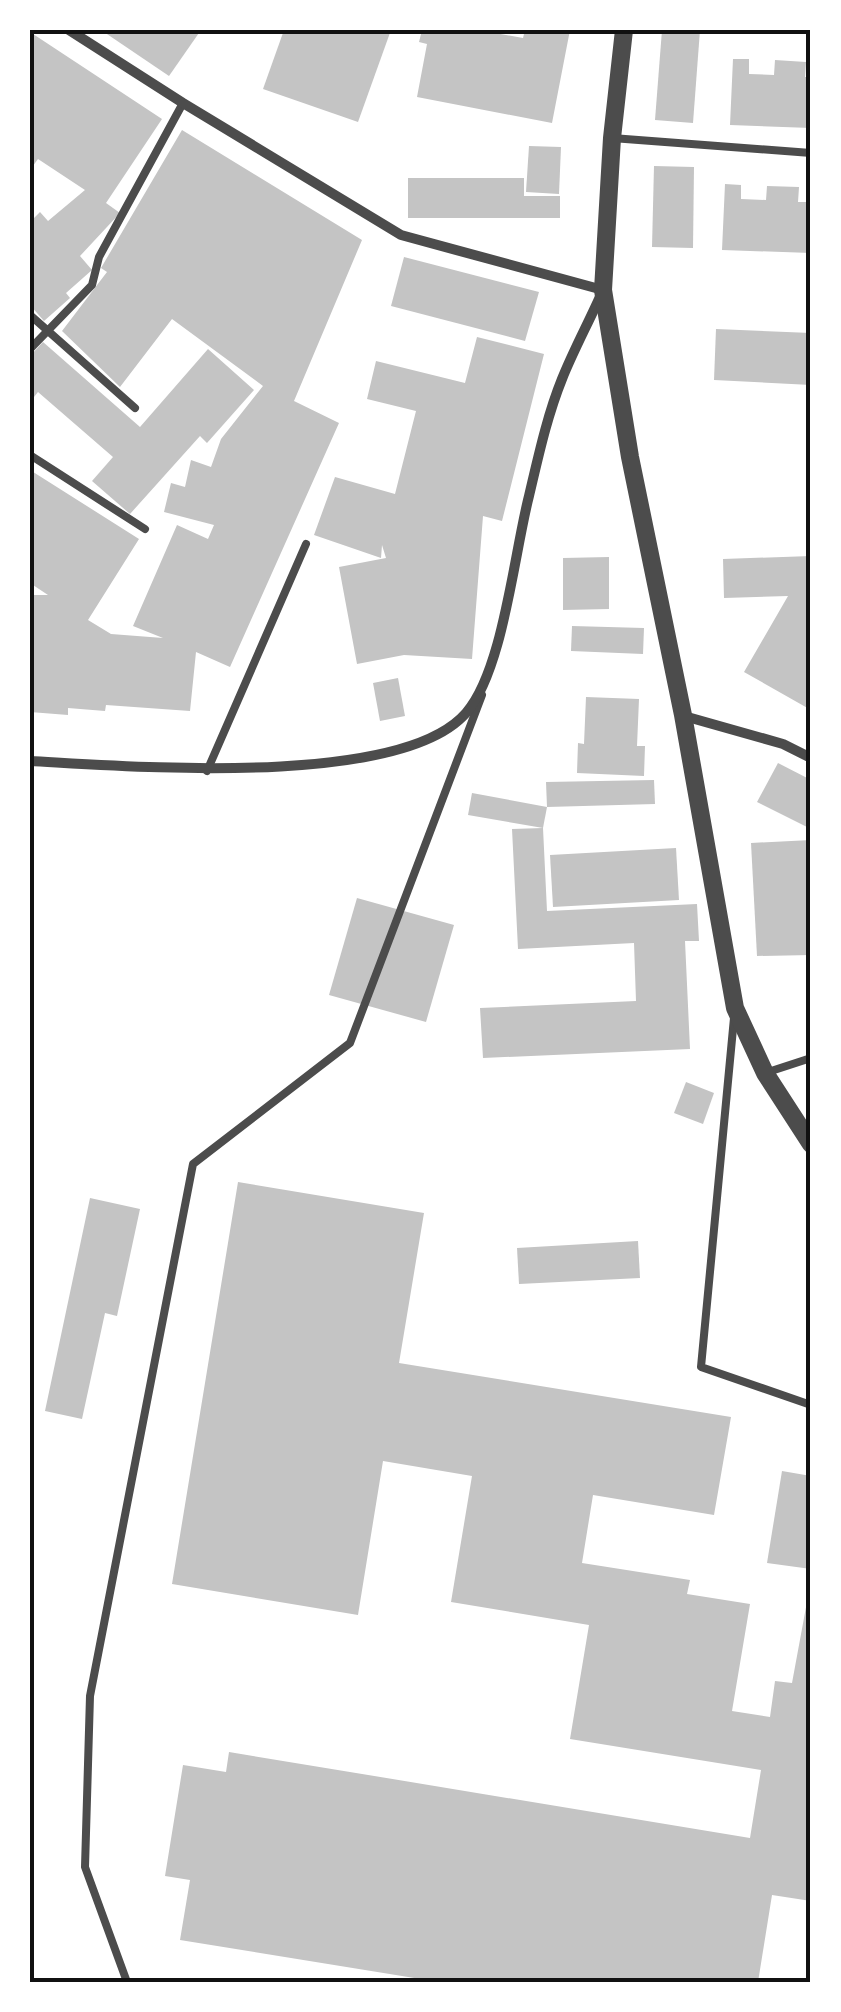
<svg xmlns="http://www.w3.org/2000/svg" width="841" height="2012" viewBox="0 0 841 2012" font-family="Montserrat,sans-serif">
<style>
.building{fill:#c4c4c4}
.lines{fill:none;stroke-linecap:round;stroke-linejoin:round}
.service{stroke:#4c4c4c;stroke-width:8}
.minor{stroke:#4c4c4c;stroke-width:10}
.tertiary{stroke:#4c4c4c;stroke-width:18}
.neatline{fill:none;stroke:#111;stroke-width:4}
</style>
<rect width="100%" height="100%" fill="#fff"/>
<g class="building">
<path d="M101 30H201L169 76Z"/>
<path d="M284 30H391L358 122 263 89Z"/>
<path d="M422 30H479L523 38 525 30H570L552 123 417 97 427 44 419 42Z"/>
<path d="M662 30H700L693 123 655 120Z"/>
<path d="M30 32 162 119 106 203 120 213 80 256 92 270 66 293 70 298 44 321 30 305V222L40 212 48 221 85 190 38 159 30 170Z"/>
<path d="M733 59H749V74L774 75 775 60 806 62 805 77H811V128L730 125Z"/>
<path d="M182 130 362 240 294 401 339 423 230 667 196 652 190 711 106 705 105 711 68 708V715L30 712V595H48L30 583V470L139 539 88 620 111 634 163 638 133 626 177 525 208 539 214 525 164 512 171 483 185 487 191 460 211 467 221 439 263 386 172 319 120 387 62 331 107 272 101 268Z"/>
<path d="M529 146 561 147 559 194 526 192Z"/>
<path d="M654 166 694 167 693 248 652 247Z"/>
<path d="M408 178H524V196H560V218H408Z"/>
<path d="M725 184 741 185V199L766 200 767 186 799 187 798 202H811V253L722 250Z"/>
<path d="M404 257 539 292 525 341 391 306Z"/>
<path d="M716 329 811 333V385L714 380Z"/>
<path d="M477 337 544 354 502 521 483 516 472 659 404 655 357 664 339 567 386 558 382 545 381 558 314 535 335 477 395 494 416 411 367 399 376 361 465 383Z"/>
<path d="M43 342 140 427 208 349 254 390 207 443 200 436 130 514 92 481 113 457 38 392 30 402V356Z"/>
<path d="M811 556V710L744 672 788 596 724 598 723 559Z"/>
<path d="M609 557V609L563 610V558Z"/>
<path d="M572 626 644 628 643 654 571 651Z"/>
<path d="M398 678 405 716 380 721 373 683Z"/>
<path d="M586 697 639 699 637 746H645L644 776 577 773 578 743 584 744Z"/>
<path d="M778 763 811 780V829L757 802Z"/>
<path d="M654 780 655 804 547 807 546 782Z"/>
<path d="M472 793 547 807 543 828 468 815Z"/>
<path d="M543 828 547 911 697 904 699 941H685L690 1049 483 1058 480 1008 636 1001 634 943 518 949 512 829Z"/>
<path d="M811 840V955L757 956 751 843Z"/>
<path d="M676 848 679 900 553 907 550 855Z"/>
<path d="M357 898 454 925 426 1022 329 995Z"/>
<path d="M686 1082 714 1093 703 1124 674 1113Z"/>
<path d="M238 1182 424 1213 399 1363 731 1417 714 1515 593 1495 582 1563 690 1580 687 1594 750 1604 732 1711 770 1717 775 1681 792 1683 811 1580V1901L772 1895 758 1982H439L180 1940 190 1880 165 1876 183 1765 226 1772 229 1752 750 1838 761 1770 570 1739 589 1625 451 1602 472 1476 383 1461 358 1615 172 1584Z"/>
<path d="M90 1198 140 1209 117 1316 105 1313 82 1419 45 1411Z"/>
<path d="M638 1241 640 1278 519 1284 517 1248Z"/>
<path d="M782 1471 811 1476V1569L767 1563Z"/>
</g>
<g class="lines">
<g class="service">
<path d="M612 138 811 153"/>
<path d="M30 315 135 408"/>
<path d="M30 349 92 285 99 257 183 103"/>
<path d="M30 455 145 529"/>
<path d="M207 771 306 544"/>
<path d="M734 1018 701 1367 811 1405"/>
<path d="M765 1073 811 1058"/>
<path d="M127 1982 85 1867 90 1696 193 1164 350 1043 482 695"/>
</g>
<g class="minor">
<path d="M684 716 783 744 811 758"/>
<path d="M30 761C126 766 400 789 466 713 503 671 514 554 529 496 538 458 547 416 562 379 574 349 590 320 603 290L401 235 183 103 69 30"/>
</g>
<path class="tertiary" d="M624 30 612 138 603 290 630 457 683 715 735 1008 765 1073 811 1144"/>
</g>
<rect width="841" height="2012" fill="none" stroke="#ffffff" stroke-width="65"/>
<rect x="32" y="32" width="776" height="1948" class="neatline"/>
</svg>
